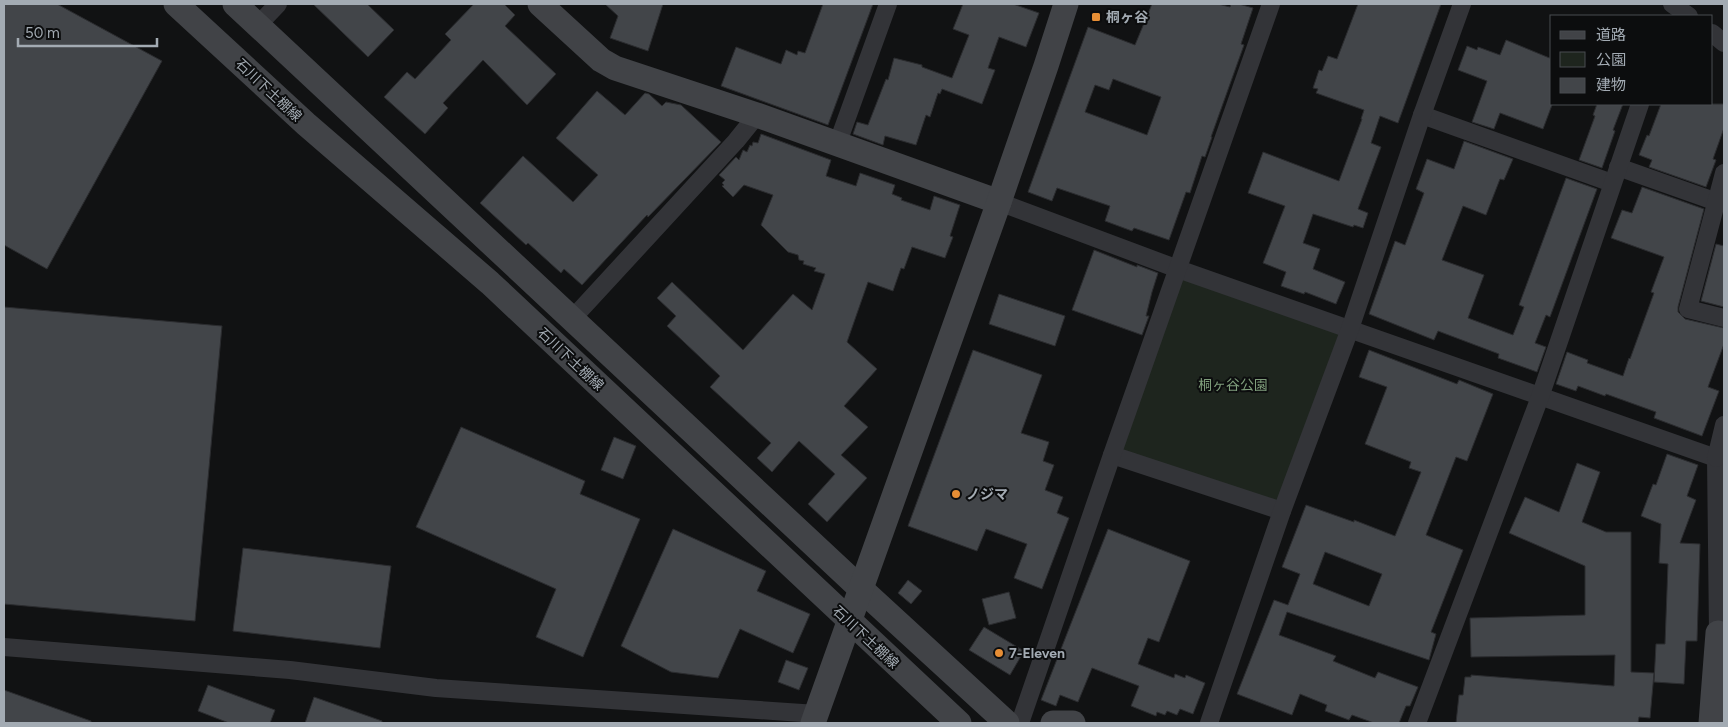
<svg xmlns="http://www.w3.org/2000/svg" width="1728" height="727" viewBox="0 0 1728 727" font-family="Figtree,'Noto Sans JP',sans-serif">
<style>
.green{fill:#1e251e}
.building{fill:#424549;stroke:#2b2c2f;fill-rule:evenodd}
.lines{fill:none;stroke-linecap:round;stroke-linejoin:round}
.street{stroke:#333438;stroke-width:18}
.secondary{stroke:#414347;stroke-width:25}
.poi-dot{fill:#e78e35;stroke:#0c0d0e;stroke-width:2}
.labels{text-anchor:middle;stroke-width:4;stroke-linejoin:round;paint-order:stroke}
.poi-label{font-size:14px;font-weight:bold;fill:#a3abb3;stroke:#0c0d0e;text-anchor:start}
.street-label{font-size:14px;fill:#a3abb3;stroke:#0c0d0e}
.park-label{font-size:14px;fill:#7f9d7b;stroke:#0c0d0e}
</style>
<rect width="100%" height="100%" fill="#111213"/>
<path class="green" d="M1178 269 1350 329 1282 511 1112 455Z"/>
<g class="building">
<path d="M4 4H57L162 61 47 269 4 245Z"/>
<path d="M313 4H367L394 30 368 57Z"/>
<path d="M474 4H504L515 15 505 26 556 74 527 105 483 60 443 103 448 108 425 134 384 97 407 72 415 79 451 40 445 34Z"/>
<path d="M605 4H663L648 51 610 38 618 16Z"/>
<path d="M823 4H873L828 125 721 86 736 47 781 64 786 50 797 55 798 51 805 53Z"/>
<path d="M963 4H1013L1039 13 1026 47 999 37 988 68 995 70 982 104 942 89 940 94 938 93 930 117 926 115 916 145 885 136 883 145 853 134 857 122 868 125 886 79 888 80 894 58 922 65V67L952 78 969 35 953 29Z"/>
<path d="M1152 4H1218L1230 7 1231 4H1239L1253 8 1241 44 1244 45 1211 137H1212L1205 157 1202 156 1190 193 1186 192 1169 240 1134 228 1132 231 1105 221 1110 206 1057 188 1052 201 1028 192 1088 27 1135 45ZM1113 79 1161 97 1147 135 1085 112 1095 85 1109 90Z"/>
<path d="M1358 4H1441L1398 123 1380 116 1371 143 1381 147 1358 209 1368 213 1363 228 1354 225 1353 227 1313 214 1303 243 1320 249 1313 269 1345 282 1336 304 1305 292 1304 294 1281 286 1286 272 1263 263 1285 206 1248 193 1263 152 1339 181 1362 119H1361L1364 110 1316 93 1318 89 1313 88 1319 70 1322 71 1328 56 1337 59Z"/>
<path d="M1506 40 1552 59V105L1543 129 1500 113 1494 129 1472 122 1487 81 1458 70 1467 46 1477 50 1478 47 1500 55Z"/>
<path d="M597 91 625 115 645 93 649 94 662 106 666 102 681 105 721 142 648 217 647 215 582 285 564 269 561 273 528 243 526 245 480 203 523 156 573 202 598 175 556 138Z"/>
<path d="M1597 104H1623L1613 130 1615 131 1602 168 1579 160 1595 116 1593 115Z"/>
<path d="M1661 104H1724V128L1713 159 1716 160 1706 187 1649 167 1652 160 1639 155 1647 135 1649 136Z"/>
<path d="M761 134 831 160 826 176 856 186 860 173 895 185 892 194 902 198 901 200 930 210 934 196 960 205 950 236 953 237 945 258 912 247 904 269 901 268 893 291 868 282 847 342 877 369 844 406 868 427 841 455 867 478 827 522 808 504 835 474 799 441 772 472 757 458 771 443 710 387 720 376 667 326 676 316 657 298 672 282 743 350 793 294 812 310 825 274 814 271 816 268 803 264 804 261 799 260 798 255 788 252 761 225 773 195 744 185 733 197 722 186 724 185 722 183 725 180 719 175 736 157 739 160 743 150 747 152 750 145 752 146 753 142 758 143Z"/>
<path d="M1464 141 1513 159 1504 180 1500 179 1486 215 1463 206 1442 260 1484 275 1468 318 1513 335 1524 307 1519 305 1566 178 1597 189 1550 317 1546 315 1535 343 1546 347 1537 372 1498 358 1499 354 1438 331 1434 340 1369 314 1395 241 1405 245 1424 193 1416 189 1427 159 1454 169Z"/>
<path d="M1642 187 1704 209 1678 307V312L1685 319 1724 328V344L1708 387 1719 391 1702 436 1654 418 1656 412 1606 394 1605 396 1578 386 1576 391 1556 384 1567 352 1588 360 1587 363 1623 376 1629 358 1630 359 1654 293 1651 292 1664 257 1611 238 1622 210 1632 213Z"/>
<path d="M1716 244 1724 246V307L1701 301Z"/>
<path d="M1094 250 1137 267V265L1158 273 1152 292 1146 316H1149L1142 335 1072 310Z"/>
<path d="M999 294 1065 316 1055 346 989 324Z"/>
<path d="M4 307 222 326 195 621 4 604Z"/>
<path d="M973 350 1042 375 1021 433 1049 442 1043 461 1054 465 1045 490 1063 497 1057 513 1069 518 1042 589 1014 578 1027 544 986 529 977 551 908 526Z"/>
<path d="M1369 350 1457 384 1459 380 1493 394 1467 461 1456 457 1426 535 1463 550 1431 632 1436 634 1429 660 1287 612 1279 635 1336 656 1333 661 1375 678 1378 672 1418 687 1410 706H1406L1399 723H1374L1352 715 1349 720 1325 711 1327 705 1300 694 1292 715 1237 694 1274 600 1288 605 1300 574 1282 567 1306 505 1354 522V520L1395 536 1421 472 1409 468 1411 462 1365 444 1387 387 1359 377ZM1325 552 1382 574 1369 606 1313 584Z"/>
<path d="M461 427 585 481 580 494 640 519 583 657 536 637 556 589 416 527Z"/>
<path d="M614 437 636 446 623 479 601 470Z"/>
<path d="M1667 454 1698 465 1687 496 1696 500 1680 543 1700 544 1697 641H1686L1684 684 1654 682 1656 644H1665L1668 564 1659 563 1661 524 1641 516 1653 484 1656 485Z"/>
<path d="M1577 463 1600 472 1582 522 1606 532H1631V672L1654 673 1650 718 1639 717 1638 723H1456L1459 695H1463L1465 677H1471V675L1614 686 1615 655 1471 657 1470 618 1585 615V566L1509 533 1525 497 1559 512Z"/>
<path d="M673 529 766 571 757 591 810 614 793 653 740 629 718 678 671 672 621 646Z"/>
<path d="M1108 529 1190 561 1159 642 1148 638 1138 664 1174 678 1175 674 1185 678 1186 675 1205 683 1193 714 1180 709 1177 715 1167 711 1165 715 1157 712 1156 716 1131 706 1139 686 1092 668 1078 702 1060 695 1056 706 1041 700Z"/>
<path d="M243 548 391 566 380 648 233 631Z"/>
<path d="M908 580 922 591 911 604 898 593Z"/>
<path d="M1009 592 1016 618 989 625 982 599Z"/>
<path d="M984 627 1024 651 1010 675 969 650Z"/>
<path d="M786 660 808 668 799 690 778 682Z"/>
<path d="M208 685 275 710 270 723H229L198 711Z"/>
<path d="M4 690 91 721V723H4Z"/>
<path d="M314 697 382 721V723H305Z"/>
</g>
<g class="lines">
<g class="street">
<path d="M1672 4 1689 16"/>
<path d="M258 25 278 4"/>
<path d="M1712 33 1724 43"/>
<path d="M1422 115 1612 183"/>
<path d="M837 145 888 4"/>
<path d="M1618 167 1717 202"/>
<path d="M1724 173 1688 309 1724 318"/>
<path d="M999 202 1178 269 1716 458 1718 633 1724 634"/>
<path d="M572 319 736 141 757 115"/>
<path d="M1112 455 1282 511"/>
<path d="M1716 458 1724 425"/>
<path d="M4 647 290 670 436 688 817 714"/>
<path d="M1020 723 1112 455 1271 4"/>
<path d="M1209 723 1282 511 1350 329 1422 115 1462 4"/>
<path d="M1417 723 1540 397 1640 104"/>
</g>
<g class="secondary">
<path d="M176 4 306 124 490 283 959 723"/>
<path d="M235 4 861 589 1007 723"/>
<path d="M540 4 601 60 615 68 757 115 999 202"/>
<path d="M813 723 999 202 1046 66 1066 4"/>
<path d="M1053 723H1073"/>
<path d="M1711 723 1718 633"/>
</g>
</g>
<g class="poi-dot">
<rect x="1091" y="12" width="10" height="10" rx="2.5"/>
<circle cx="956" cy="494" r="5"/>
<circle cx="999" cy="653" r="5"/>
</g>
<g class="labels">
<g class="poi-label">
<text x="1106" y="22">桐ヶ谷</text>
<text x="966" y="499">ノジマ</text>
<text x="1009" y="658">7-Eleven</text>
</g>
<g class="street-label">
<text transform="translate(269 90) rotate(43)" y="5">石川下土棚線</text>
<text transform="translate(571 359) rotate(43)" y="5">石川下土棚線</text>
<text transform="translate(866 637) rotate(43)" y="5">石川下土棚線</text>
</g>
<g class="park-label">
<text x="1233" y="390">桐ヶ谷公園</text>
</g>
</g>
<rect width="1728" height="727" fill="none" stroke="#a3abb3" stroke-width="10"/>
<rect x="1550" y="15" width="162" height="90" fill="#0c0d0e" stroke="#484c50"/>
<rect x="1560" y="31" width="25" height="8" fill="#414347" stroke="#484c50"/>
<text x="1596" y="40" font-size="15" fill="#a3abb3">道路</text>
<rect x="1560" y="52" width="25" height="15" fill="#1e251e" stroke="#484c50"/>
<text x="1596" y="65" font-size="15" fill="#a3abb3">公園</text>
<rect x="1560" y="78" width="25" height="15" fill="#424549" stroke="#484c50"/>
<text x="1596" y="90" font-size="15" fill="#a3abb3">建物</text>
<path d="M18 38v8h139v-8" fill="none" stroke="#a3abb3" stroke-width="2.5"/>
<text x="25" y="38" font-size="15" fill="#a3abb3" stroke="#0c0d0e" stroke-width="4" paint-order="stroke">50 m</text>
</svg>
